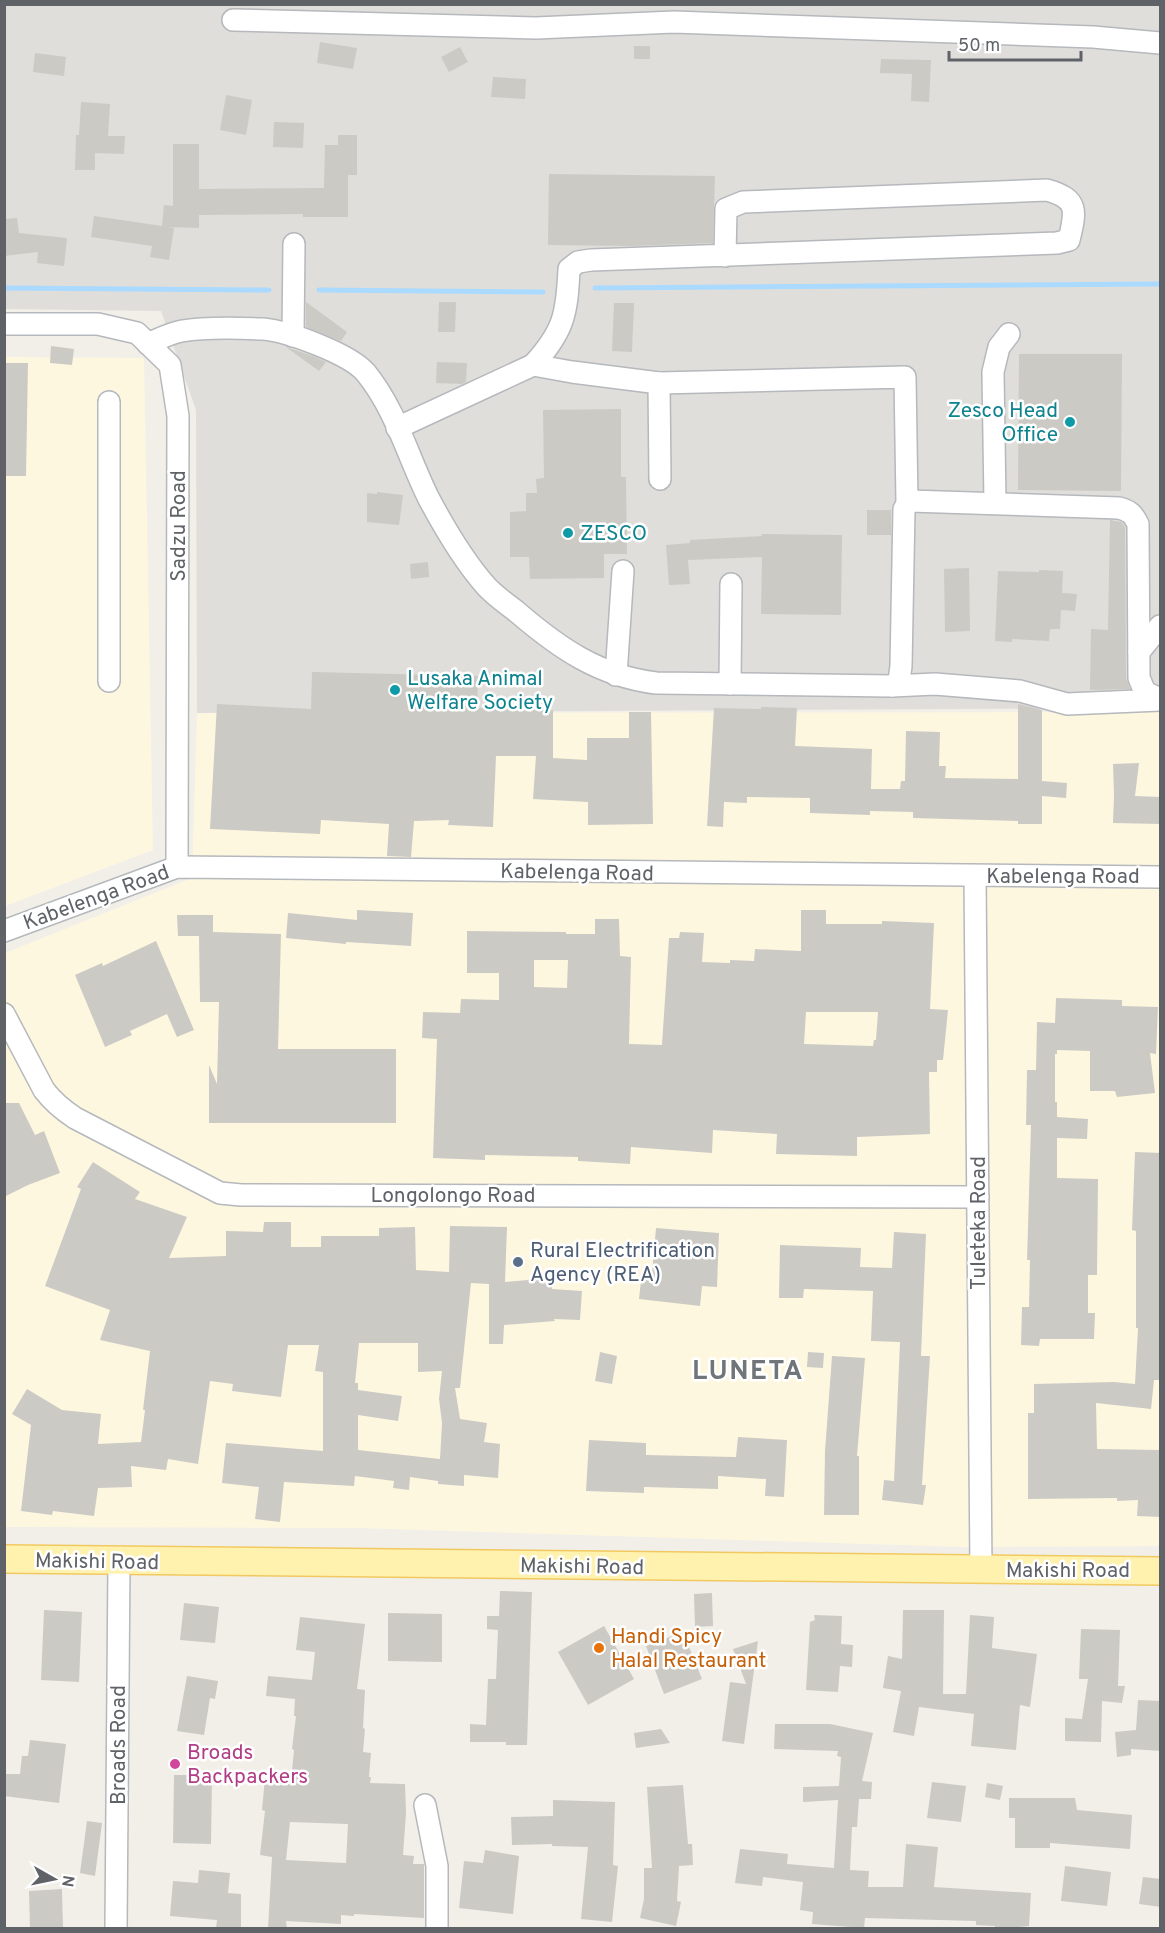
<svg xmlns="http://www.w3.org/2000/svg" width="1165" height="1933" viewBox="0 0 1165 1933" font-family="Overpass,sans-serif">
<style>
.commercial{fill:#fef7e0}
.industrial{fill:#e0deda}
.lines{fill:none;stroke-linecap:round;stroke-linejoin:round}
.stream{stroke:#aadaff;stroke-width:5}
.building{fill:#cccac5;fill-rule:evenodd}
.minor-casing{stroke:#b5b8bc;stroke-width:24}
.major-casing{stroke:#f2c960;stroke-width:30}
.minor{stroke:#fff;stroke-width:21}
.major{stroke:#fff2af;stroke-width:27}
.culture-dot{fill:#0f9aa8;stroke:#fff;stroke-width:2}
.service-dot{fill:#5c6f8a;stroke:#fff;stroke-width:2}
.food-dot{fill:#e8710a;stroke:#fff;stroke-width:2}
.hotel-dot{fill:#d1479c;stroke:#fff;stroke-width:2}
.labels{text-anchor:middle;stroke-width:5;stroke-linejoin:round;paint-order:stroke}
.culture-label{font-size:21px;fill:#0d838f;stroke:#fff;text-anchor:start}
.street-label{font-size:21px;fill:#5f6368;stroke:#fff}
.service-label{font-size:21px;fill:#4e5e75;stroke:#fff;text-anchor:start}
.food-label{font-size:21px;fill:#c56008;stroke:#fff;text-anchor:start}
.hotel-label{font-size:21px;fill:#b23c85;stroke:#fff;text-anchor:start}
.district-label{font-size:27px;font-weight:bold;letter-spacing:1.5px;fill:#70757a;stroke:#fff}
</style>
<rect width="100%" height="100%" fill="#f1efe8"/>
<g class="commercial">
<path d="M5 357 144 358 153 850 5 906Z"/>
<path d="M1160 712V1546L965 1547 356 1528 5 1527V953L192 878 197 713Z"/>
</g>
<path class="industrial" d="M5 5H1160V708L197 713 196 410 161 311 5 309Z"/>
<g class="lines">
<g class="stream">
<path d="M4 288 269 290"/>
<path d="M595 288 1160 284"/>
<path d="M319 290 543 292"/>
</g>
</g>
<g class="building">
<path d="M320 42 357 48 353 69 317 63Z"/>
<rect x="634" y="46" width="16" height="13"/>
<path d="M460 47 468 62 449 72 441 57Z"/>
<path d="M35 53 66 57 64 76 33 72Z"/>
<path d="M881 59 931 60 929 102 911 101 912 74 880 73Z"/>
<path d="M493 77 526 79 525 99 491 97Z"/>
<path d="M226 95 252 100 246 135 220 130Z"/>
<path d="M81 102 110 104 108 136H125L124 154 95 153V170H75L76 135H79Z"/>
<path d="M274 122 304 123 303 148 273 147Z"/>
<path d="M338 135H357V175H348V217H303V214L199 215V228L167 227 174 228 169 260 150 257 152 246 91 237 94 216 162 226 164 205 173 206V144H199V189L324 188 325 145H338Z"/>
<path d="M549 174 715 176 713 243 631 246 548 245Z"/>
<path d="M17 218 19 233 67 238 64 266 37 263 38 252 4 256V219Z"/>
<path d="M306 302 347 332 341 341 306 327Z"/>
<path d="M439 302H456L455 332H438Z"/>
<path d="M614 303H634L632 352 612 351Z"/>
<path d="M51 346 74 349 72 365 50 363Z"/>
<path d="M286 347 313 356 326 362 319 371Z"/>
<path d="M1019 354H1122L1121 491 1018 490Z"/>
<path d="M437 362 467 363 466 382 462 384 436 383Z"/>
<path d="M4 363H28L26 476H4Z"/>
<path d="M621 409V477H626L627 554H604V578L530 579 529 557H510V512L526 511V493H537L536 479 544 478 543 410Z"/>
<path d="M377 492 403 495 399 525 367 522V493L377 494Z"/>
<rect x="867" y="510" width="24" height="25"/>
<path d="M1110 520 1121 522 1125 527 1126 678 1130 689 1090 690 1091 629 1108 630Z"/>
<path d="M762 534 842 535 841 615 761 614 762 557 688 560 690 584 669 585 666 545 690 543V540L762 536Z"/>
<path d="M428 562 429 577 411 579 410 564Z"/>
<path d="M969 568 970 631 945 632 944 569Z"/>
<path d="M1039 570 1063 571 1062 593 1077 594 1075 611 1061 610 1060 629H1050L1049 641 1012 639V642L995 641 998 571 1039 572Z"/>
<path d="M312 672 478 676 477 708 553 710V758L587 760V738H629V712H651L653 824 588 825V802L533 799 536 756H496L493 827 448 825 449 820 414 821 411 857 387 856 389 824 321 820 320 834 210 829 217 704 311 709Z"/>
<path d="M1018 704 1042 710V781L1067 783 1066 798 1042 796V824H1018V821L913 818V812L870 811V815L810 813V798L747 797V803L724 802 723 827 707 826 714 708 761 709V707L797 708 795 746 872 749 871 789H900L901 781H905L906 731 940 732 939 766H946L945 778 1018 779Z"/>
<path d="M1139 763 1135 796 1161 797V824L1113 823 1114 796 1113 764Z"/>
<path d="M357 910 413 913 411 946 346 942V944L286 938 288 913 357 920Z"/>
<path d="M801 910H826V924H882V921L934 923 930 1009 948 1010 943 1060H937V1072H929L930 1134 857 1137V1156L776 1154 777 1134 713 1130 712 1153 631 1147 630 1164 578 1161V1157L485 1155V1160L433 1158 437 1039 422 1038 423 1012 460 1013 461 999 499 1000V973H467V931L566 932V934H595V919H619L620 956 631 957 629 1044 662 1045 669 938H679L680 932 704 933 702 962 730 963V960L754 961 755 949 801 951ZM534 960H568L567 988 534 987ZM806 1012H878L876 1040H874L873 1046 804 1044Z"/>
<path d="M177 915H213V932L281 934 278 1049H396V1123H209V1065L217 1084 219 1002H200L199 936H178Z"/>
<path d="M156 941 194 1030 177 1037 167 1014 130 1031 132 1035 105 1047 75 975 102 963 103 966Z"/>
<path d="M1056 998 1122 1000V1006L1158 1007 1156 1054 1150 1053 1155 1093 1117 1097 1115 1091H1090V1051L1057 1050V1054H1055V1102H1057V1117L1088 1119 1087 1139 1057 1138V1178L1098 1179 1097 1275H1088V1313H1095L1094 1339H1040L1039 1346 1021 1345 1022 1307H1029L1030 1260H1027L1031 1125H1026L1027 1070H1036L1037 1022 1055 1023Z"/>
<path d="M4 1103H19L35 1135 44 1131 60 1173 28 1185 4 1197Z"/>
<path d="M1135 1152 1161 1153V1380H1154L1151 1409 1096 1403 1097 1449 1161 1450V1517L1137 1516 1138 1500 1117 1501V1498L1028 1499V1413H1034V1384L1114 1382 1135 1384 1138 1328H1136V1231L1132 1230Z"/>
<path d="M93 1162 140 1192 135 1199 187 1217 169 1258 226 1256V1231L263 1232 264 1222H291V1247H321V1236H379V1228L415 1227 416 1270 449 1272 450 1226 507 1227 505 1282 551 1278 552 1289 582 1291 580 1320 554 1319 555 1321 504 1325 503 1344H489V1284L471 1283 460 1388H455L460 1419 487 1423 484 1442 500 1444 498 1478 464 1475V1486L438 1484V1481L410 1477 409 1490 393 1488 394 1481 355 1476 354 1486 284 1482 280 1522 255 1519 259 1487 222 1483 226 1443 323 1451V1372L315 1371 319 1345H288L281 1397 232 1391 233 1384 210 1381 198 1464 168 1459 166 1470 131 1466 132 1487 98 1488 94 1516 53 1511 52 1515 21 1511 31 1425 12 1414 27 1389 62 1410 101 1414 98 1444 141 1442 145 1410H143L150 1351 100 1340 110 1310 45 1286 81 1189 77 1187ZM359 1343H418V1372L442 1371 439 1399 442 1423 440 1459 358 1450V1415L398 1421 402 1396 358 1390V1383H355Z"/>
<path d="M656 1228 719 1233 717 1287 702 1286 700 1306 639 1299 642 1272 652 1273Z"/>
<path d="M894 1232 926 1234 921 1356H930L922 1485H926L923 1505 882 1500 884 1480 894 1481 900 1342 871 1341 873 1291 804 1289 803 1298H779L780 1245 861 1248 860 1267 892 1268Z"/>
<path d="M600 1352 617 1356 612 1384 595 1381Z"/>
<path d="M808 1352 824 1353 823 1368 807 1367Z"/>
<path d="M832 1356 865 1358 857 1456H859V1515H824L825 1451Z"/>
<path d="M738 1437 787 1440 784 1497 765 1496 766 1479 718 1476V1489L644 1487V1493L586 1491 589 1440 646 1443V1455L736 1457Z"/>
<path d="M500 1591 532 1592 527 1745H506V1742H470V1724L486 1725 488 1679H496L498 1630 487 1629V1616H499Z"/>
<path d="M712 1593 713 1626 695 1627 694 1594Z"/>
<path d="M184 1603 219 1607 215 1643 180 1640Z"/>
<path d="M44 1610 82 1612 79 1682 41 1680Z"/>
<path d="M903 1610H944L943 1694H966L970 1615 994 1617 992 1648 1037 1654 1030 1707 1020 1705 1016 1750 971 1746 974 1714 919 1707 914 1736 893 1732 901 1691 883 1688 888 1656 902 1659Z"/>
<path d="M388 1613 442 1614V1662L388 1661Z"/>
<path d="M814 1615 842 1616 841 1644 853 1645 852 1667 840 1666 838 1692 806 1690 810 1622 815 1620Z"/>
<path d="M300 1617 365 1624 357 1689 365 1690 363 1728 365 1729 363 1752 371 1753 369 1777H371L370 1783 405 1784 406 1813 403 1855 414 1856 413 1864H424V1918L354 1914V1916L341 1915V1924L286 1921 287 1929H268L272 1857 260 1855 265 1811 262 1810 265 1778 291 1781 294 1750 292 1749 296 1716H294L295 1699 266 1696 268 1676 312 1680 315 1652 296 1650ZM290 1822 348 1824 346 1863 286 1860Z"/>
<path d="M604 1626 634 1679 588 1705 558 1652Z"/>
<path d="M1081 1629 1120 1630 1118 1686H1125L1122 1703 1102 1701 1101 1742 1065 1741V1718L1082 1719 1088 1679H1079Z"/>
<path d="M683 1632 702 1679 664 1694 646 1646Z"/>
<path d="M758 1641 744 1744 722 1741 730 1682 746 1684 733 1649Z"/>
<path d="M187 1676 218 1681 215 1699 210 1698 204 1735 177 1731Z"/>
<path d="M1138 1700 1161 1701V1751L1131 1749V1755L1117 1757 1115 1732 1136 1730Z"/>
<path d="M775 1724H830L873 1733 862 1781 872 1782 871 1799H859L857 1827H852L850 1870 869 1871 868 1887H903L906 1844 938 1847 934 1887 1031 1893 1029 1926 995 1929V1926L976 1925V1921L865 1918 864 1928 812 1924 813 1912 800 1910 803 1882 763 1877 762 1886 735 1883 740 1849 788 1854 787 1864 834 1868 838 1800 803 1802V1787L839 1786 841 1757 837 1756 838 1751 774 1749Z"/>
<path d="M661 1729 670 1743 636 1748 634 1733Z"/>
<path d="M30 1740 66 1744 59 1803 4 1796V1774H20L22 1756H28Z"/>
<path d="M174 1775H212L211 1844 173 1843Z"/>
<path d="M932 1782 966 1786 961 1822 927 1818Z"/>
<path d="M987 1783 1003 1786 1000 1800 985 1797Z"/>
<path d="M683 1785 688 1844H692L693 1865 679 1866 677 1901 681 1902 676 1926 640 1918 644 1899V1868H652L647 1787Z"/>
<path d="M1009 1798H1075L1077 1810 1132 1815 1130 1849 1050 1843V1848H1015V1818H1009Z"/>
<path d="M553 1800 615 1802 613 1865 618 1866 612 1922 581 1919 588 1847 552 1846V1844L512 1845 511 1817 553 1816Z"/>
<path d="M87 1821 102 1823 95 1876 80 1873Z"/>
<path d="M485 1850 519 1856 513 1914 459 1908 464 1861 483 1863Z"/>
<path d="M1065 1866 1111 1872 1107 1906 1061 1901Z"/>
<path d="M199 1870 230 1873 228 1893 241 1894V1929H216L217 1920 170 1916 173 1881 198 1883Z"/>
<path d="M1143 1877 1161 1879V1907L1139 1904Z"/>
<path d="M62 1889 63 1929H30L29 1891Z"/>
</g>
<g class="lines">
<defs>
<g id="minor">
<path d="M233 20 536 28 674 22 1093 37 1160 43"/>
<path d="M4 324H98L137 333 170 365 178 416 177 867"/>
<path d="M293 336 294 244"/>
<path d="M148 344C159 339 170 333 182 331 204 327 240 328 263 329 288 331 350 354 366 373 396 410 408 457 429 499 445 529 463 560 486 586 495 596 507 604 517 612 559 648 599 676 656 683L892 686 899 681 901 666 904 509 910 501 1119 508C1130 511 1133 514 1138 524L1139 678 1145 692 1160 699"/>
<path d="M533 365C564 331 567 314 569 269L578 262 591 260 1057 243 1069 240C1076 211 1079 199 1047 190L743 202 726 209 725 256"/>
<path d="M659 383 905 377 907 503"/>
<path d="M397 428 533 365 572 372 659 383 660 479"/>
<path d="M995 503 993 372 999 347 1009 334"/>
<path d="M1139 652 1160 626"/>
<path d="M616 675 623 571"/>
<path d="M109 681V402"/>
<path d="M730 684 731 584"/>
<path d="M892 686 935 684 1020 691 1067 704 1160 700"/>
<path d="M975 876 981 1570"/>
<path d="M4 931 177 867 1160 877"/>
<path d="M4 1014 44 1090C53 1102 63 1110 75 1118L220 1193 241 1195 978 1197"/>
<path d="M425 1805 437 1866V1928"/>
<path d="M116 1928 119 1561"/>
</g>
<path id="major" d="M4 1559 1160 1571"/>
</defs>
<use href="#minor" class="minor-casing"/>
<use href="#major" class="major-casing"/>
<use href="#minor" class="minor"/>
<use href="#major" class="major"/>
</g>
<g class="culture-dot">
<circle cx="1070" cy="422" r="6"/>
<circle cx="568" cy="533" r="6"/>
<circle cx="395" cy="690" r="6"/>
</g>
<circle class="service-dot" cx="518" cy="1262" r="6"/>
<circle class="food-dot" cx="599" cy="1648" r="6"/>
<circle class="hotel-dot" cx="175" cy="1764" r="6"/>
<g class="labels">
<g class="culture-label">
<text x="1058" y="417" text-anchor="end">Zesco Head<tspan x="1058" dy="24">Office</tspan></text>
<text x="580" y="540">ZESCO</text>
<text x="407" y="685">Lusaka Animal<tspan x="407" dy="24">Welfare Society</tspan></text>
</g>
<g class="street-label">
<text transform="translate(178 526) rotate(-90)" y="7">Sadzu Road</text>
<text transform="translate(577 872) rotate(1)" y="7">Kabelenga Road</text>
<text x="1063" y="883">Kabelenga Road</text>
<text transform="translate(96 897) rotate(-20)" y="7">Kabelenga Road</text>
<text x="453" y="1202">Longolongo Road</text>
<text transform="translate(978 1223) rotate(-90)" y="7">Tuleteka Road</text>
<text transform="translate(97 1561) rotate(1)" y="7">Makishi Road</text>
<text transform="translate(582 1566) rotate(1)" y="7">Makishi Road</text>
<text x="1068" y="1577">Makishi Road</text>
<text transform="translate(118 1745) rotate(-90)" y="7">Broads Road</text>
</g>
<g class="service-label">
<text x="530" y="1257">Rural Electrification<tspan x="530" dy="24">Agency (REA)</tspan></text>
</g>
<g class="food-label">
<text x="611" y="1643">Handi Spicy<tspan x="611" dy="24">Halal Restaurant</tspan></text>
</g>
<g class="hotel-label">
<text x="187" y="1759">Broads<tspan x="187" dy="24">Backpackers</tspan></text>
</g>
<g class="district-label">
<text x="748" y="1379">LUNETA</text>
</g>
</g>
<rect width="1165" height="1933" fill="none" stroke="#5f6368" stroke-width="12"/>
<g transform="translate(54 1879) rotate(99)" stroke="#ffffff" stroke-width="4.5" paint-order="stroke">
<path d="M0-4.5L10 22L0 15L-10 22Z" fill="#5f6368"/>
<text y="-9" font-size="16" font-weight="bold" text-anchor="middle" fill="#5f6368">N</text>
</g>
<path d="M949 51v9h132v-9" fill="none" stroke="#5f6368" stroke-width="3"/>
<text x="958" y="51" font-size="18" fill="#5f6368" stroke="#ffffff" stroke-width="4.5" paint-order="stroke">50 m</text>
</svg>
